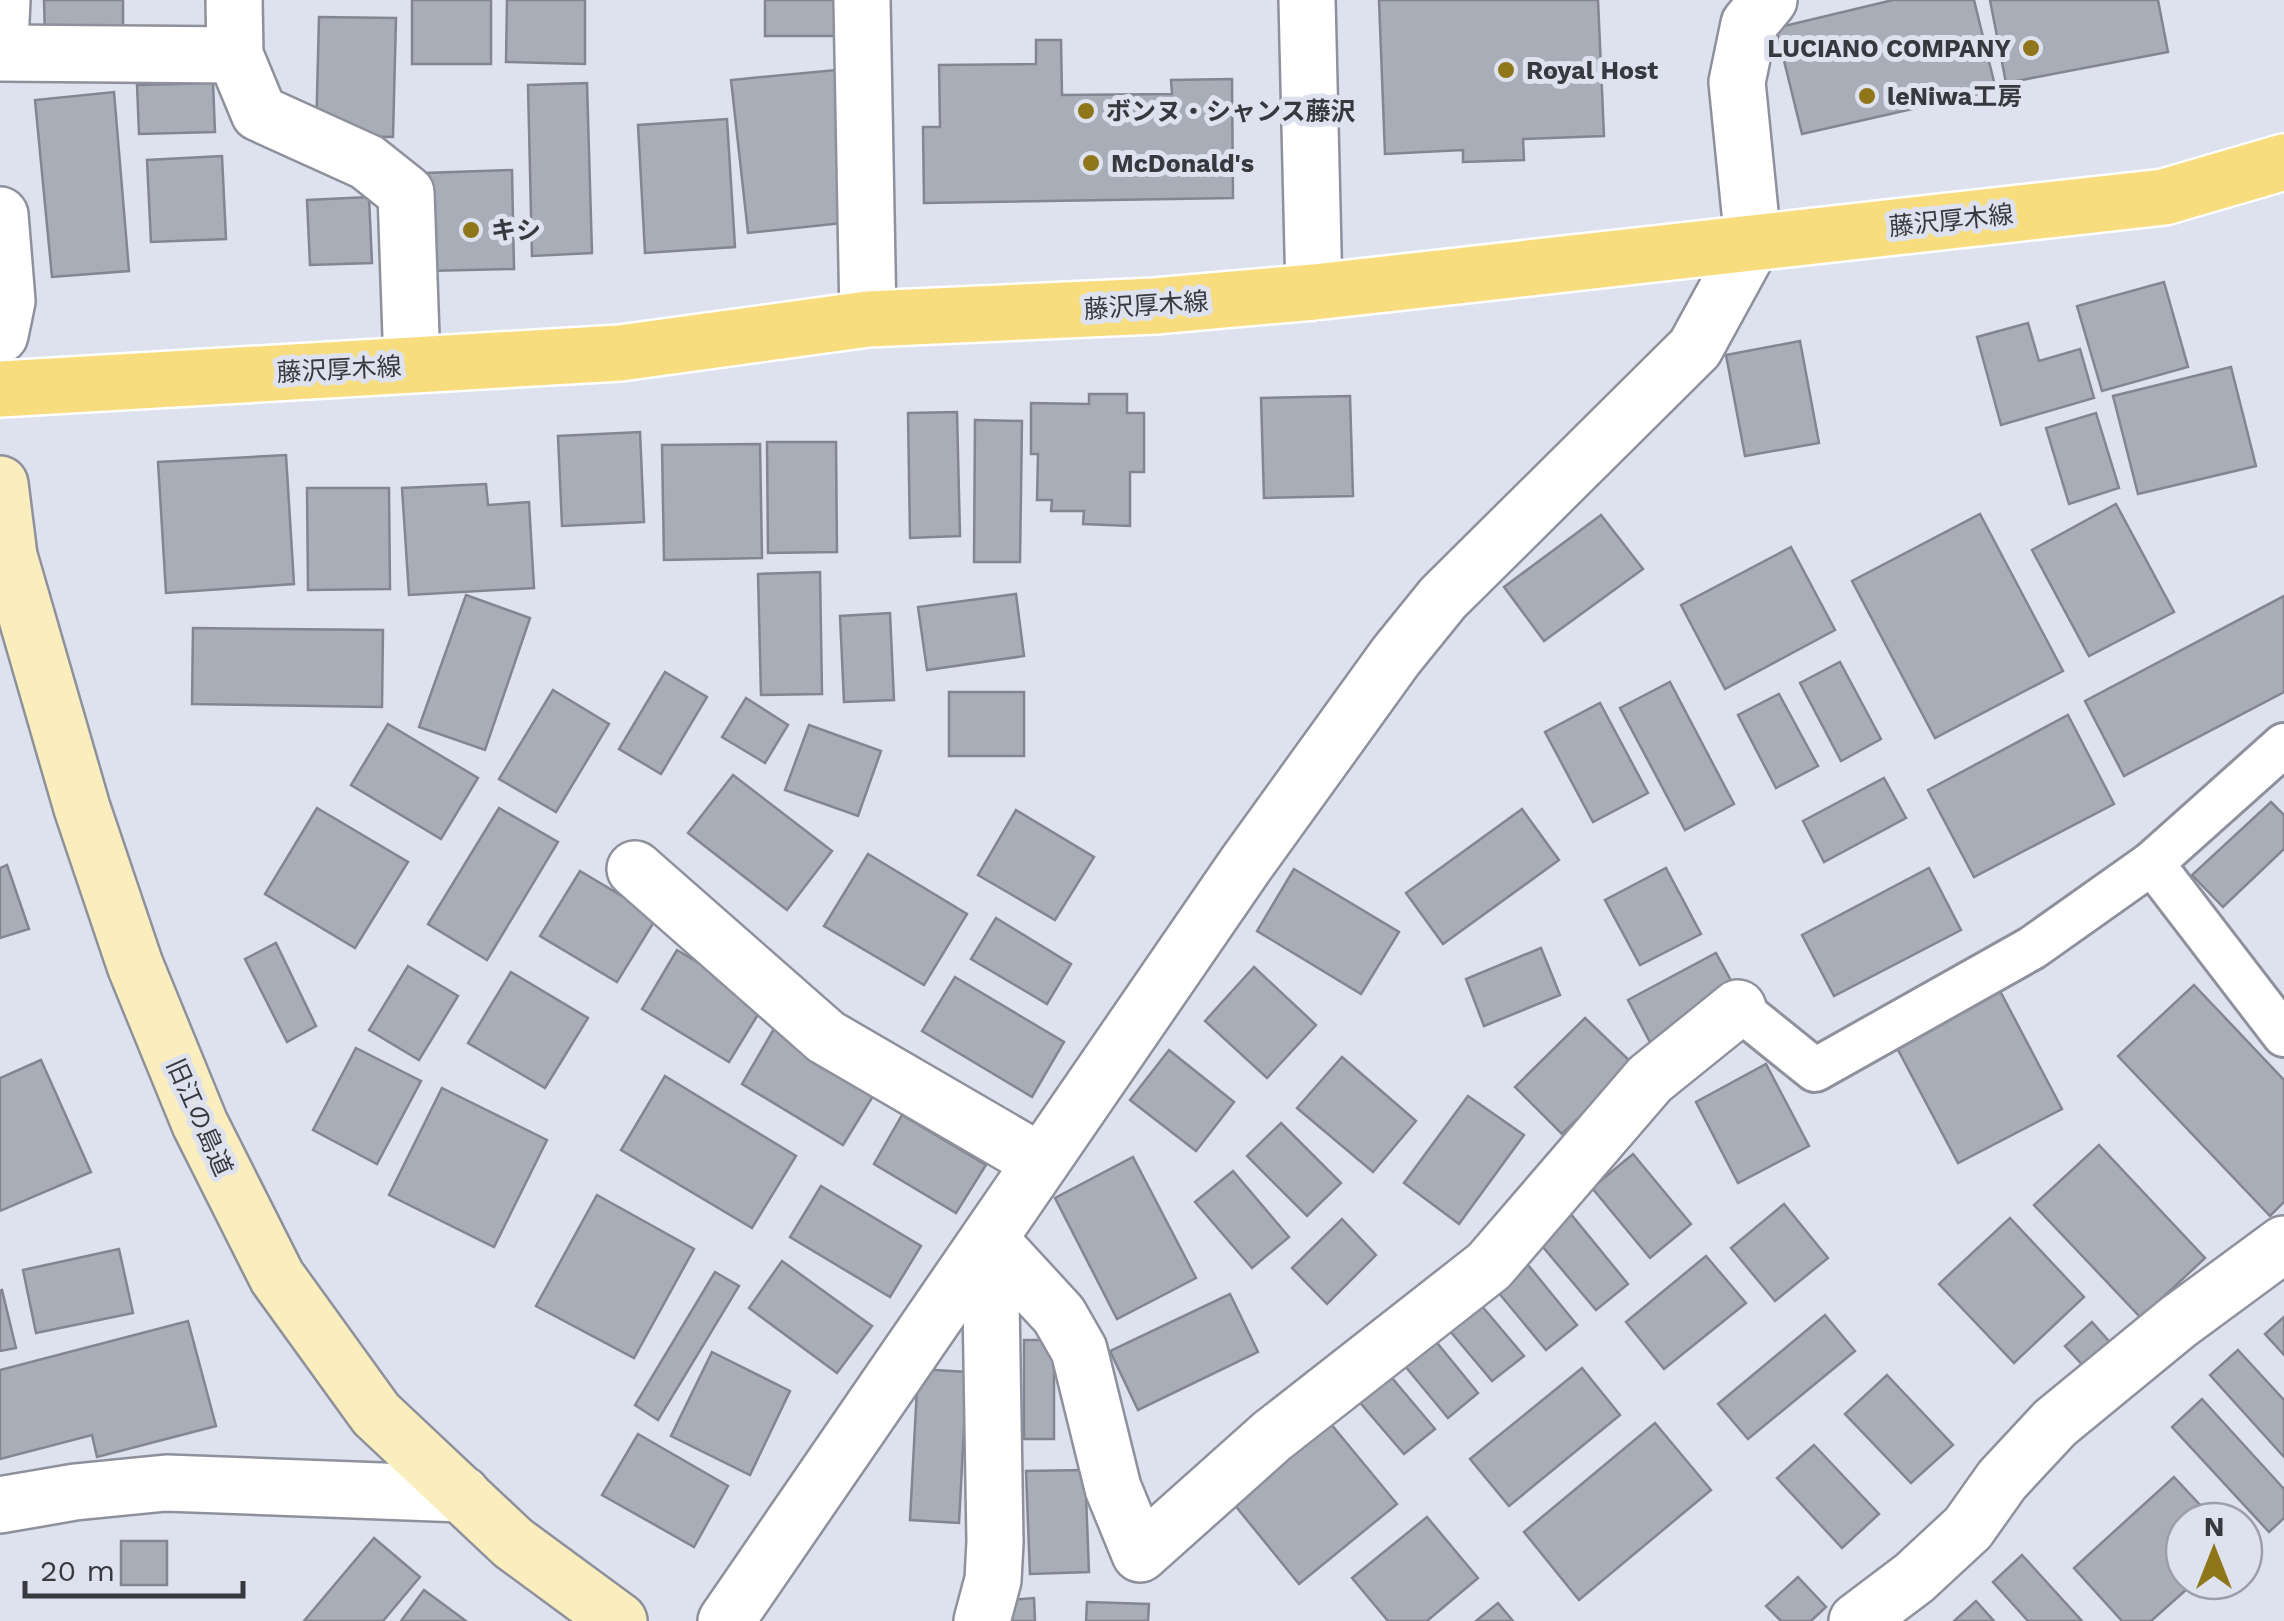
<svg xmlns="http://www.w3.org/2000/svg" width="2284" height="1621" viewBox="0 0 2284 1621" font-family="'Work Sans','Noto Sans JP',sans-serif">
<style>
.building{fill:#a9adb8;stroke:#838691;stroke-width:2.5}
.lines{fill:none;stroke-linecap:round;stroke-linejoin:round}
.lane-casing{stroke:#8e919c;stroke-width:48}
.street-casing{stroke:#8e919c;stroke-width:60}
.secondary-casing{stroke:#8e919c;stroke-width:60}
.primary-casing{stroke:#fff;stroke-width:60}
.lane{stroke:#fff;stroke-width:42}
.street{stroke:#fff;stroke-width:55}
.secondary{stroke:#fbeebe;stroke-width:55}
.primary{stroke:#f7dd7d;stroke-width:55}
.poi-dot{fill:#90761b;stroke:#dee1ee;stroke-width:4}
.labels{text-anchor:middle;stroke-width:10;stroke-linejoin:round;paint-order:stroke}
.poi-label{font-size:25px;font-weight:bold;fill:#38393e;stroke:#dee1ee;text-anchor:start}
.street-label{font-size:25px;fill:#38393e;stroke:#dee1ee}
</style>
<rect width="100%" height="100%" fill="#dee1ee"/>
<g class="building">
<path d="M44 0H123V36L45 37Z"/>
<rect x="412" y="0" width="79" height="64"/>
<path d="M507 0H585V64L506 62Z"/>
<rect x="765" y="0" width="86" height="36"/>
<path d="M1379 0H1598L1604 136 1523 139 1524 160 1463 162V150L1385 154Z"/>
<path d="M1893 0H1974L1996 90 1802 134 1776 28Z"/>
<path d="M1990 0H2158L2168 52 2006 83Z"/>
<path d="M319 17 396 18 393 137 316 136Z"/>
<path d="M1036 40H1061L1062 95 1172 94 1171 80 1232 79 1233 198 924 203 923 127H940L939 65 1036 64Z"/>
<path d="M836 70 853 222 748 233 731 80Z"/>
<path d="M213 83 215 132 139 134 137 85Z"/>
<path d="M587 83 592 253 532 256 528 85Z"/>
<path d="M114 92 129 271 52 277 35 100Z"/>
<path d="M727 119 735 247 645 253 638 125Z"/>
<path d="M222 156 226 239 151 242 147 160Z"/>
<path d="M512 170 514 269 427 271 425 173Z"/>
<path d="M369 197 372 263 310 265 307 200Z"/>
<path d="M2164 282 2188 367 2102 391 2077 306Z"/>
<path d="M2028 323 2039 361 2080 349 2094 398 2001 425 1977 337Z"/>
<path d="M1800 341 1819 443 1745 456 1726 355Z"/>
<path d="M2231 367 2256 466 2138 494 2113 396Z"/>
<path d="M1089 394H1127V413H1144V472H1130V526L1083 524 1084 511H1051L1052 500H1037L1038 454H1031V403L1089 404Z"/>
<path d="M1350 396 1353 496 1264 498 1261 398Z"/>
<path d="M957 412 960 536 910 538 908 413Z"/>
<path d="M2096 413 2119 488 2069 504 2046 428Z"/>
<path d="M975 420 1022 421 1020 562H974Z"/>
<path d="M640 432 644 522 562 526 558 436Z"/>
<path d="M767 442H836L837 552 768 553Z"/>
<path d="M760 444 762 558 664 560 662 445Z"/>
<path d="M286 455 294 584 166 593 158 462Z"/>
<path d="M486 484 488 505 529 502 534 588 409 595 402 488Z"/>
<path d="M307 488H389L390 589 308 590Z"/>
<path d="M2116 504 2174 612 2089 656 2032 550Z"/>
<path d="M1980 514 2063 671 1935 738 1852 581Z"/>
<path d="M1601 515 1643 569 1544 641 1504 587Z"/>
<path d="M1791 547 1835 630 1725 689 1681 605Z"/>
<path d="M820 572 822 694 761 695 758 574Z"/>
<path d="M1016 594 1024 656 927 670 918 607Z"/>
<path d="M466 595 530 618 485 750 419 727Z"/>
<path d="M2284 596V692L2124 776 2085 701Z"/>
<path d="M890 613 894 700 844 702 840 616Z"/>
<path d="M193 628 383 630 382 707 192 704Z"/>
<path d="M1840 662 1881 739 1841 761 1800 683Z"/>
<path d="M665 672 707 697 661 774 619 749Z"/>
<path d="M1670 682 1734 804 1685 830 1620 708Z"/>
<path d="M553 690 609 724 556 812 499 779Z"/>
<rect x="949" y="692" width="75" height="64"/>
<path d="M1779 694 1818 766 1776 788 1738 715Z"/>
<path d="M746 698 788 725 765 763 722 737Z"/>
<path d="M1600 703 1648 793 1593 822 1545 732Z"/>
<path d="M2068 715 2114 804 1974 877 1928 790Z"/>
<path d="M388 724 478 778 441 839 351 785Z"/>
<path d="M809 725 881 751 858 816 785 790Z"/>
<path d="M733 775 832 851 787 910 688 833Z"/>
<path d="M1884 778 1906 818 1824 862 1803 821Z"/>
<path d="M2271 802 2284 815V849L2223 907 2192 875Z"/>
<path d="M317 808 408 862 355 948 265 894Z"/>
<path d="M499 808 558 842 487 960 428 924Z"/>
<path d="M1522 809 1559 860 1443 944 1406 893Z"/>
<path d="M1016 810 1094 857 1055 920 978 875Z"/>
<path d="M868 854 967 914 924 985 824 926Z"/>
<path d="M7 865 29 929 0 938V868Z"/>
<path d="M1666 868 1701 934 1640 965 1605 900Z"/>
<path d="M1929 868 1961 930 1834 996 1802 935Z"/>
<path d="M1294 869 1399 932 1361 994 1257 931Z"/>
<path d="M580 871 657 917 617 982 540 936Z"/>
<path d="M996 918 1071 964 1047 1004 971 959Z"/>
<path d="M276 943 316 1026 287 1042 245 959Z"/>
<path d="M1541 948 1560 995 1484 1026 1466 979Z"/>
<path d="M677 950 765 1003 729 1062 642 1009Z"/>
<path d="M1716 953 1740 997 1651 1044 1628 1000Z"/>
<path d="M408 966 458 996 419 1060 369 1030Z"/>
<path d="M1254 967 1316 1025 1267 1078 1205 1021Z"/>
<path d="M511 972 588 1018 545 1088 468 1043Z"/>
<path d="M955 977 1064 1042 1032 1097 922 1031Z"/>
<path d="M2194 985 2284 1080V1202L2270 1216 2118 1056Z"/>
<path d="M2000 991 2062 1109 1958 1163 1896 1046Z"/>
<path d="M1585 1018 1633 1064 1562 1134 1515 1087Z"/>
<path d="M775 1027 878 1088 843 1145 742 1084Z"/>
<path d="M356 1048 421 1081 377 1164 313 1130Z"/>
<path d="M1169 1050 1234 1102 1196 1151 1130 1100Z"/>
<path d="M1342 1057 1416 1121 1373 1172 1297 1108Z"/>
<path d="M41 1060 91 1172 0 1211V1078Z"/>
<path d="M1766 1064 1809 1146 1738 1183 1696 1102Z"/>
<path d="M665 1076 796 1156 752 1228 621 1150Z"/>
<path d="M442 1088 547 1140 494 1247 389 1195Z"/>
<path d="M1468 1096 1524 1135 1459 1224 1404 1183Z"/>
<path d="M902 1115 986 1165 956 1213 874 1164Z"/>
<path d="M1281 1123 1341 1183 1307 1216 1247 1156Z"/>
<path d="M2099 1145 2205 1258 2141 1318 2034 1205Z"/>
<path d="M1633 1154 1691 1224 1650 1258 1592 1188Z"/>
<path d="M1133 1157 1196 1278 1117 1319 1055 1198Z"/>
<path d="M1233 1171 1289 1237 1252 1268 1195 1202Z"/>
<path d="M821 1186 921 1246 890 1297 790 1237Z"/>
<path d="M597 1195 694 1249 634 1358 536 1306Z"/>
<path d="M1784 1204 1828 1258 1775 1301 1731 1248Z"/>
<path d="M1570 1213 1628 1284 1596 1310 1537 1240Z"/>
<path d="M2010 1218 2084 1297 2014 1363 1939 1284Z"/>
<path d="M1342 1219 1376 1255 1327 1304 1292 1268Z"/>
<path d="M119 1249 133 1313 36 1333 23 1270Z"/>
<path d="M1706 1256 1746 1303 1664 1369 1626 1322Z"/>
<path d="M1524 1260 1577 1325 1546 1350 1493 1286Z"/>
<path d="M782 1261 872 1326 837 1373 749 1308Z"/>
<path d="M715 1272 739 1286 658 1420 635 1405Z"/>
<path d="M2 1290 16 1348 0 1351V1291Z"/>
<path d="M1470 1292 1524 1356 1492 1381 1439 1318Z"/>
<path d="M1230 1294 1258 1352 1138 1410 1110 1351Z"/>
<path d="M1825 1315 1855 1351 1748 1439 1718 1404Z"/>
<path d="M2284 1317V1355L2265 1334Z"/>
<path d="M188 1321 216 1426 97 1457 92 1435 0 1459V1370Z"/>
<path d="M2092 1322 2115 1348 2089 1372 2065 1346Z"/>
<path d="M1425 1328 1478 1393 1448 1418 1395 1354Z"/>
<rect x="1024" y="1340" width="30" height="99"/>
<path d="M2238 1350 2284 1400V1457L2210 1375Z"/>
<path d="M712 1352 790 1391 750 1475 671 1436Z"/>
<path d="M1382 1366 1435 1429 1404 1454 1350 1391Z"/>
<path d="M1582 1368 1620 1415 1509 1506 1470 1459Z"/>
<path d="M918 1369 967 1372 959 1523 910 1520Z"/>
<path d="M1887 1375 1953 1445 1911 1483 1845 1414Z"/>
<path d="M2202 1399 2284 1489V1518L2269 1532 2172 1427Z"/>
<path d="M1326 1418 1397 1504 1299 1584 1229 1498Z"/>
<path d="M1655 1423 1711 1490 1579 1600 1524 1532Z"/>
<path d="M638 1434 728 1486 694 1547 602 1495Z"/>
<path d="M1814 1445 1879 1514 1842 1548 1777 1478Z"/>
<path d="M1085 1470 1089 1572 1030 1574 1026 1471Z"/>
<path d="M2174 1477 2215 1521H2184V1581H2196L2151 1621H2122L2074 1568Z"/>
<path d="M1427 1517 1478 1578 1427 1621H1388L1352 1578Z"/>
<path d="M374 1538 420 1577 383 1621H304Z"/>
<rect x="121" y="1541" width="46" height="44"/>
<path d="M2022 1555 2082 1621H2028L1993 1582Z"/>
<path d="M1798 1577 1826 1607 1811 1621H1781L1766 1606Z"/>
<path d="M424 1590 466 1621H401Z"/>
<path d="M1034 1598 1035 1621H1011L1010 1600Z"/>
<path d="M1976 1601 1994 1621H1954Z"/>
<path d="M1087 1602 1149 1604 1148 1621H1086Z"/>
<path d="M1498 1603 1513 1621H1476Z"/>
</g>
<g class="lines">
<defs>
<g id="lane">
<path d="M2152 863 2284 1035"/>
<path d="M1738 1008 1815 1070 2032 948 2152 863 2284 745"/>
</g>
<g id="street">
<path d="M234 0 235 55 259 113 367 162 406 193 412 365"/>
<path d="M862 0 868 319"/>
<path d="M1307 0 1314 292"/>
<path d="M0 42 2 0"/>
<path d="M0 53 235 55"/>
<path d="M0 215 7 301 0 335"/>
<path d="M635 869 826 1037 1041 1162"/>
<path d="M990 1240 1059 1315 1079 1350 1113 1488 1140 1554 1272 1436 1489 1266 1650 1079 1738 1008"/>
<path d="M0 1505 75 1492 166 1483 462 1494"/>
<path d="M726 1621 1246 864 1396 656 1443 598 1695 348 1753 242 1737 82 1749 24 1769 0"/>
<path d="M982 1621 993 1580 995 1542 990 1240"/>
<path d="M1857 1621 1914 1578 1968 1528 2002 1480 2055 1423 2178 1322 2284 1244"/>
</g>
<path id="secondary" d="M0 484 9 556 82 808 135 965 200 1124 277 1277 376 1414 513 1543 619 1621"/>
<path id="primary" d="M0 389 620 353 868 319 1155 306 1314 292 2164 197 2284 162"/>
</defs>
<use href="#lane" class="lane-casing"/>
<use href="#street" class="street-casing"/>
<use href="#secondary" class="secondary-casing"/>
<use href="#primary" class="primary-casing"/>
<use href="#lane" class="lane"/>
<use href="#street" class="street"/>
<use href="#secondary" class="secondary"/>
<use href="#primary" class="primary"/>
</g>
<g class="poi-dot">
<circle cx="2031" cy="48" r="10"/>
<circle cx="1506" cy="70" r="10"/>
<circle cx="1867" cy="96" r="10"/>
<circle cx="1086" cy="111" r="10"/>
<circle cx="1091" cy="163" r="10"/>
<circle cx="471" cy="230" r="10"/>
</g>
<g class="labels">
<g class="poi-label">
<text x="2011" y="57" text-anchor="end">LUCIANO COMPANY</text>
<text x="1526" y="79">Royal Host</text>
<text x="1887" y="105">leNiwa工房</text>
<text x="1106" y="120">ボンヌ・シャンス藤沢</text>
<text x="1111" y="172">McDonald's</text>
<text x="491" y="239">キシ</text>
</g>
<g class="street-label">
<text transform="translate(1951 220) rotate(-6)" y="9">藤沢厚木線</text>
<text transform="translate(1146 305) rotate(-4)" y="9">藤沢厚木線</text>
<text transform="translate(339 369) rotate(-3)" y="9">藤沢厚木線</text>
<text transform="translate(200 1117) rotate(66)" y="9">旧江の島道</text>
</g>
</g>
<g transform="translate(2214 1551)"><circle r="48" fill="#dee1ee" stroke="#9c9ea8" stroke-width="2.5"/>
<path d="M0-8L18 38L0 25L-18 38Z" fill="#90761b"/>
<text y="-15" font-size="28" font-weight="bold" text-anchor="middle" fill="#38393e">N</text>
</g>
<path d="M25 1581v15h218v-15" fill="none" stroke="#38393e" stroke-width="5"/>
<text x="40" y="1581" font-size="30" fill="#38393e" stroke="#dee1ee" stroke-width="8" paint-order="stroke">20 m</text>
</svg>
